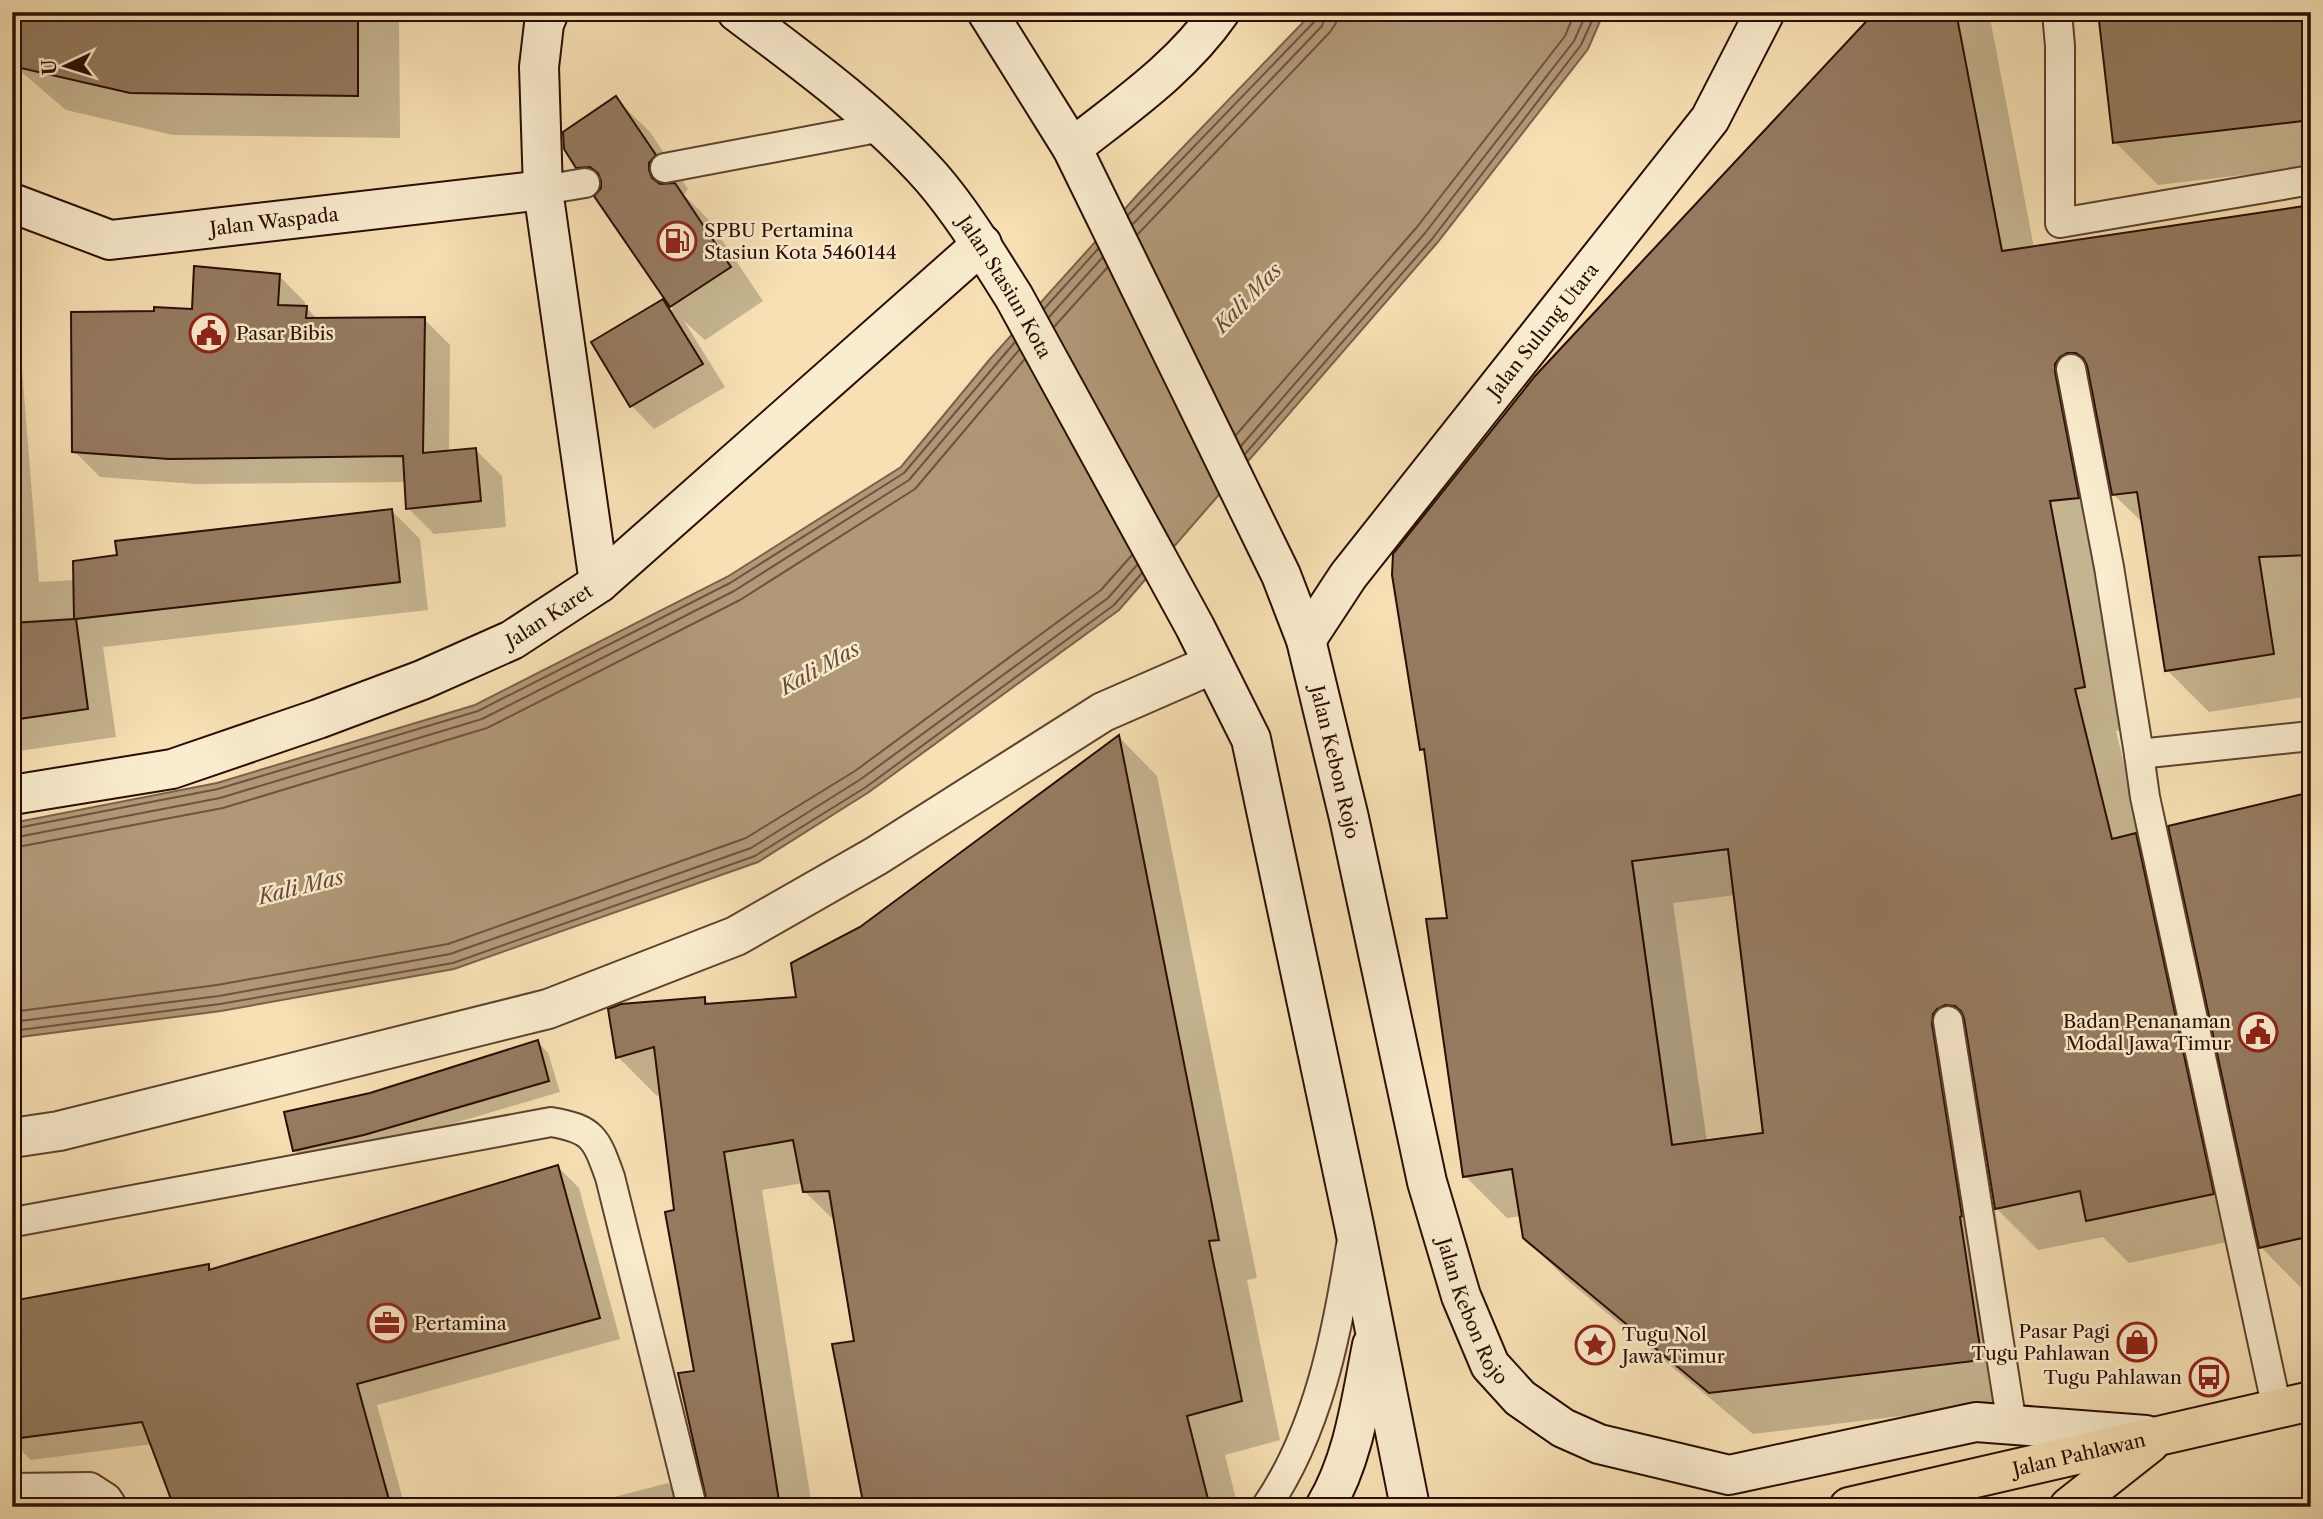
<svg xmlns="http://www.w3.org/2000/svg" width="2323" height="1519" viewBox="0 0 2323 1519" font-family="'Libre Caslon Text',serif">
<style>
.green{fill:#d4bd96;stroke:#7f654d;stroke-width:2}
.water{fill:#b19978;stroke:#7b614a;stroke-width:2}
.shadow{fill:#0003;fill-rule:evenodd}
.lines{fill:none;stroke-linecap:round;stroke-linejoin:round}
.shore{stroke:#6e533e;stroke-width:2}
.building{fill:#957b60;stroke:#2a0d04;stroke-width:2;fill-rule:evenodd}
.lane-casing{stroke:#5d4230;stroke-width:32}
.street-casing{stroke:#5d4230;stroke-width:42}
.secondary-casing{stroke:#2a0d04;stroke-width:42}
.primary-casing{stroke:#2a0d04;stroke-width:42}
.lane{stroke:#faecce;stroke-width:28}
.street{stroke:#faecce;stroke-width:38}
.secondary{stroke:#faecce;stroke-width:38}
.primary{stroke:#f7e1b4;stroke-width:38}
.labels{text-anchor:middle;stroke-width:5;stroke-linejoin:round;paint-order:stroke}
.street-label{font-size:19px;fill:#2a0d04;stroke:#faecce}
.poi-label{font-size:19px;fill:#2a0d04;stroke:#faecce;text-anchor:start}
.water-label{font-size:21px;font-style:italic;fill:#674c38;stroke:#faecce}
</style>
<rect width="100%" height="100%" fill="#f7e1b4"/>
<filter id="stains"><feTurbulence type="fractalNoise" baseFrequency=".00286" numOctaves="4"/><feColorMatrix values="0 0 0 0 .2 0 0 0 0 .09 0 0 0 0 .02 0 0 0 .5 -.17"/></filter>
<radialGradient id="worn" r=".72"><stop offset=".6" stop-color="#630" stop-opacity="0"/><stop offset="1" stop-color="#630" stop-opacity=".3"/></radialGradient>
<path class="green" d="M1728 849 1763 1133 1672 1145 1632 861Z"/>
<path class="water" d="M1313 12H1604L1588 49 1437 243 1119 610 869 792 758 862 454 969 221 1011 12 1038V823L217 783 475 705 727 577 901 467 990 359 1140 192Z"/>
<g class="shadow">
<path d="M12 12H399L400 138 173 135 66 110 12 64Z"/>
<path d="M1877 12H1981L1991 23 2034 248 2311 207V696L2209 712 2167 670 2144 524 2110 491 2120 540 2091 543 2126 729 2116 731 2144 844 2177 877 2255 1236 2129 1263 2103 1237 2038 1250 1995 1207 2023 1401 1753 1434 1567 1280 1524 1237 1521 1216 1507 1218 1465 1176 1449 920 1427 754 1422 749ZM1736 895 1765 1135 1707 1142 1673 903Z"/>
<path d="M2311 12V167L2158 185 2115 142Z"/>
<path d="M616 99 650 132 688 189 684 195 708 219 763 301 705 340 684 321 725 387 654 429 632 406 663 301 671 310 673 309 597 196 601 191 577 167Z"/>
<path d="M279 276 305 302V306L318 320 424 319 450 345 449 452 475 449 502 476 506 527 434 534 408 508 406 482 196 484 100 477 74 451 193 311Z"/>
<path d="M12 302 17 307 39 582 75 580 392 511 420 539 428 610 103 647 116 737 12 752Z"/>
<path d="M1119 737 1157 776 1257 1278 1247 1280 1280 1440 1225 1455 1238 1507H866L856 1343 836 1222 804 1191 803 1183 762 1190 812 1507H710L696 1372 661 1095 657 1096 618 1057 704 998 711 1005 798 999 861 928Z"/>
<path d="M2311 794V1288L2303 1290 2261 1247Z"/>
<path d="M537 1041 548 1053 560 1092 376 1146 306 1162 294 1150 370 1095Z"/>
<path d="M558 1167 579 1188 620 1339 377 1405 405 1507H176L153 1444 31 1460 12 1442V1303L208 1266 213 1270Z"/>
<path d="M668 1483 690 1507H576Z"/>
</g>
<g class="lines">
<g class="shore">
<path d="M1128 215 1316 20 1318 12"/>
<path d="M1133 224 1322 26 1327 12"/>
<path d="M1138 234 1330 32 1336 23 1337 12"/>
<path d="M1044 309 1098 249"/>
<path d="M1049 317 1102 258"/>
<path d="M1054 327 1107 268"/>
<path d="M1236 435 1417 227 1565 36 1575 12"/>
<path d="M1241 446 1425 233 1574 41 1587 12"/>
<path d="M1245 454 1432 239 1581 45 1596 12"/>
<path d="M12 829 218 789 478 711 730 583 904 473 1015 342"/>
<path d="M12 838 220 798 482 719 734 591 909 480 1019 350"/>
<path d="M12 848 223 808 487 728 740 600 915 489 1024 360"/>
<path d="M12 1012 217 985 448 944 746 838 855 771 1101 590 1132 555"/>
<path d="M12 1022 219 996 450 954 751 848 861 779 1108 598 1137 565"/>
<path d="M12 1031 220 1004 453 963 755 856 866 787 1114 605 1142 573"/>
</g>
</g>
<g class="building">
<path d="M12 12H358V96L130 93 12 66Z"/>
<path d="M1875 12H1956L2002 251 2311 205V555L2259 557 2274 654 2165 671 2137 492 2112 495 2087 365 2083 358 2076 353H2067L2060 357 2055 364V372L2079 498 2050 501 2085 687 2075 689 2112 839 2136 833 2214 1194 2086 1221 2080 1191 1995 1209 1964 1018 1961 1011 1955 1006 1945 1005 1937 1009 1933 1014 1932 1024 1962 1216 1960 1217 1982 1360 1709 1393 1523 1238 1512 1169 1463 1177 1426 919 1447 918 1424 749 1420 750 1392 575 1393 554 1535 376ZM1728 849 1763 1133 1672 1145 1632 861Z"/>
<path d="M2098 12H2311V120L2113 143Z"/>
<path d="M616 96 656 155 649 163V170L652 178 660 184 675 183 731 267 670 307 594 196 601 188V181L598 173 590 167 576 168 564 149 563 132Z"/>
<path d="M194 266 280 274 278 305 307 306 306 318 425 317 423 453 476 448 481 501 406 509 403 456 169 459 72 452 71 312 154 311V307L192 309Z"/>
<path d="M663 299 703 364 630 407 591 342Z"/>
<path d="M392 509 400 582 76 619 88 709 12 720V623L74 619 73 561 117 555 115 541Z"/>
<path d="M1119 735 1219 1240 1209 1241 1242 1401 1187 1416 1210 1507H864L832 1344 854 1341 829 1191 803 1192 793 1140 724 1152 780 1507H708L678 1373 694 1371 665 1212 674 1210 654 1047 616 1058 608 1009 621 1004 705 997V1004L796 997 791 963 860 927Z"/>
<path d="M2311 792V1236L2259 1248 2168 826Z"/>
<path d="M538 1040 549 1081 364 1135 293 1151 284 1112 370 1093Z"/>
<path d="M558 1165 600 1318 357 1384 391 1507H174L142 1422 12 1439V1301L209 1264V1270Z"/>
</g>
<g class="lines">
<defs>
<g id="lane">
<path d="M2057 12 2060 46V223L2311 180"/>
<path d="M665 168 882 127"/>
<path d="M543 190 585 183"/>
<path d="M2071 369 2109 567 2139 754 2311 736"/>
<path d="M2139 754 2145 797 2277 1409"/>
<path d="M1948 1021 2012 1425"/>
<path d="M14 1222 551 1122C593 1129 596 1138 610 1177L692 1507"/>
<path d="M12 1488 90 1487 107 1498 113 1507"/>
<path d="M1266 1507C1318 1431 1337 1334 1351 1245"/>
</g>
<path id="street" d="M12 1138 59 1131 548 1009 736 936 876 856 1103 712 1213 664"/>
<g id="secondary">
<path d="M549 12 544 24 539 67 543 190 599 583"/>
<path id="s1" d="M737 12C805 63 875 114 932 178 963 214 988 256 1014 297L1195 627 1251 739 1354 1225 1410 1507"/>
<path id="s2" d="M987 12 1072 148 1281 575 1306 640 1349 818 1427 1182 1461 1296 1490 1365 1520 1398 1563 1428 1599 1444 1729 1475 1976 1422 2146 1435"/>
<path d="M1072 148C1125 106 1181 68 1220 12"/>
<path id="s3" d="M12 203 110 240 543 190"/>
<path id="s4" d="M1306 640 1348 576 1710 119 1765 12"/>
<path id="s5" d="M12 795 172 769 318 719 422 680 512 640 599 583 982 244"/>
<path d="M1325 1507C1354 1458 1361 1400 1372 1345"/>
</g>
<g id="primary">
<path id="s6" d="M1849 1507 2311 1401"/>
<path d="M2069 1507 2150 1443"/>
</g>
</defs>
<use href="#lane" class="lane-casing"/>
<use href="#street" class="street-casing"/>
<use href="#secondary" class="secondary-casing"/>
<use href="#primary" class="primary-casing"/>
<use href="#lane" class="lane"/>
<use href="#street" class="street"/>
<use href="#secondary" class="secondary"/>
<use href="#primary" class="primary"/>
</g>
<defs>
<symbol id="fuel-ring" viewBox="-11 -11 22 22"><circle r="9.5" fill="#faecce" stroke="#8f2418" stroke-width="1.5"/><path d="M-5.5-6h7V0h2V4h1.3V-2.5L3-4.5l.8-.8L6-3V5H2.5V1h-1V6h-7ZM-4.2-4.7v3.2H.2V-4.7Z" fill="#8f2418"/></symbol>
<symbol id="civic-ring" viewBox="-11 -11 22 22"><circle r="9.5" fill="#faecce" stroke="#8f2418" stroke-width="1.5"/><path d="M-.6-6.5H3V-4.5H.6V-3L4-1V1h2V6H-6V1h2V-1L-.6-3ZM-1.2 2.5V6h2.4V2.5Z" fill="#8f2418"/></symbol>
<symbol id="office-ring" viewBox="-11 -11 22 22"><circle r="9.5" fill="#faecce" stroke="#8f2418" stroke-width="1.5"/><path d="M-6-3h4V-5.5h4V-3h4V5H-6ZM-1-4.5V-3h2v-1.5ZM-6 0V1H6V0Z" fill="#8f2418"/></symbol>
<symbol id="shop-ring" viewBox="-11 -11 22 22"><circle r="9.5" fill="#faecce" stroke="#8f2418" stroke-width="1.5"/><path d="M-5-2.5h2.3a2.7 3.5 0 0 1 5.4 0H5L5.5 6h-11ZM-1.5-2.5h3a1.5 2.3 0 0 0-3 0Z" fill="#8f2418"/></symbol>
<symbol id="sight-ring" viewBox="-11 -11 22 22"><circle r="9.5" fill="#faecce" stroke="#8f2418" stroke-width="1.5"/><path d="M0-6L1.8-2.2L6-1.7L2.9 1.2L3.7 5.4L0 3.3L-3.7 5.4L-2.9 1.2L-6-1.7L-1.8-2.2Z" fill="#8f2418"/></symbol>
<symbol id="bus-ring" viewBox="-11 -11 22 22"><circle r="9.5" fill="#faecce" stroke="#8f2418" stroke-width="1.5"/><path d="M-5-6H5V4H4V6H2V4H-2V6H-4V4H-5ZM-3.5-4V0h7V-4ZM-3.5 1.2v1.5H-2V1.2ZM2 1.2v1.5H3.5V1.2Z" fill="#8f2418"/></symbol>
</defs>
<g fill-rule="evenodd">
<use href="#fuel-ring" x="655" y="219" width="44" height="44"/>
<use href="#civic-ring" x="187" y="311" width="44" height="44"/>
<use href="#civic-ring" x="2236" y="1010" width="44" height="44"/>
<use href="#office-ring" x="365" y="1301" width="44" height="44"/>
<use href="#shop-ring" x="2115" y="1320" width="44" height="44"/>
<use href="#sight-ring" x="1573" y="1323" width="44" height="44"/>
<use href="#bus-ring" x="2187" y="1355" width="44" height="44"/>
</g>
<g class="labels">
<g class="street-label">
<text dy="7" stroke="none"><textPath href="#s3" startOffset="270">Jalan Waspada</textPath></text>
<text dy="7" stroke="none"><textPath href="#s1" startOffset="388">Jalan Stasiun Kota</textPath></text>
<text dy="7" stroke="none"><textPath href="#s4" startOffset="390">Jalan Sulung Utara</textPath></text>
<text dy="7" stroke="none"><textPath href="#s5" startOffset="570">Jalan Karet</textPath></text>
<text dy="7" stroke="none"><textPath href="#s2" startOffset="831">Jalan Kebon Rojo</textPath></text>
<text dy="7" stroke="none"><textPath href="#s2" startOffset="1398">Jalan Kebon Rojo</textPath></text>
<text dy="7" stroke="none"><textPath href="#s6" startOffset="236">Jalan Pahlawan</textPath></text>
</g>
<g class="poi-label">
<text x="704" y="237">SPBU Pertamina<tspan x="704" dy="22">Stasiun Kota 5460144</tspan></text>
<text x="236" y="340">Pasar Bibis</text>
<text x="2231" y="1028" text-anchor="end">Badan Penanaman<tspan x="2231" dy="22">Modal Jawa Timur</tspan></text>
<text x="414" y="1330">Pertamina</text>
<text x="2110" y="1338" text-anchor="end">Pasar Pagi<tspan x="2110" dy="22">Tugu Pahlawan</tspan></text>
<text x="1622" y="1341">Tugu Nol<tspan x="1622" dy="22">Jawa Timur</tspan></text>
<text x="2182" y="1384" text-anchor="end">Tugu Pahlawan</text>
</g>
<g class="water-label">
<text transform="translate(1248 298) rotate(-46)" y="7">Kali Mas</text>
<text transform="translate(820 668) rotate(-29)" y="7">Kali Mas</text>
<text transform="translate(301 887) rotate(-14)" y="7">Kali Mas</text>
</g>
</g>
<rect width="2323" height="1519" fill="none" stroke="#f7e1b4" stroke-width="42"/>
<rect x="14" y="14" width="2295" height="1491" fill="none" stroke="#2a0d04" stroke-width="3.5"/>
<rect x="21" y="21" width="2281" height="1477" fill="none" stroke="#2a0d04" stroke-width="2"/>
<g transform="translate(66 66) rotate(266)" stroke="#faecce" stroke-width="5" paint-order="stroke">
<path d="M0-5L12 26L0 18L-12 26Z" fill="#2a0d04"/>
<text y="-10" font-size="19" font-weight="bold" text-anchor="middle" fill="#2a0d04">U</text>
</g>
<rect width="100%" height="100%" filter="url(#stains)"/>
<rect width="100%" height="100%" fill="url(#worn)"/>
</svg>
